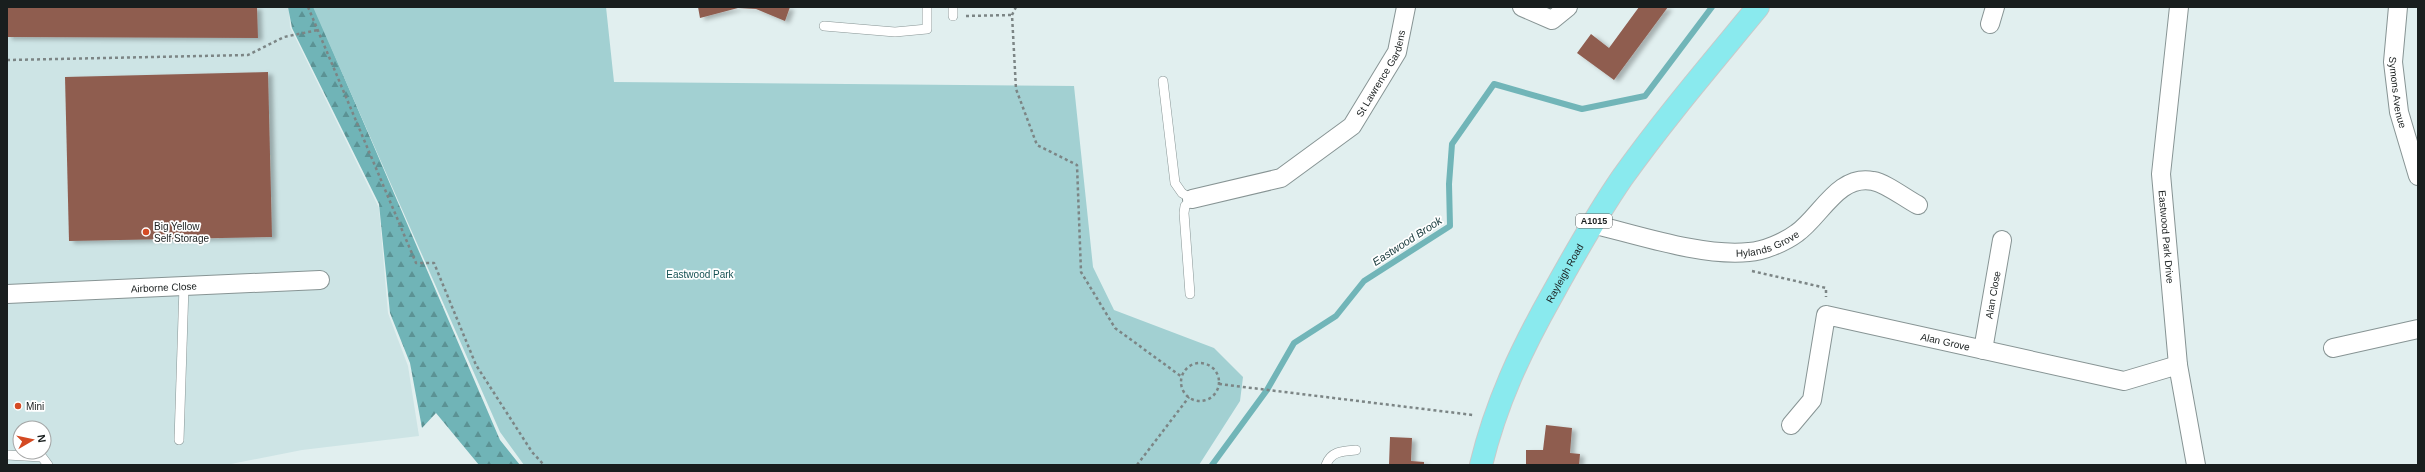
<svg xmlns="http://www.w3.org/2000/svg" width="2425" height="472" viewBox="0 0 2425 472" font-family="Helvetica,sans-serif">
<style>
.built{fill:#cde4e5;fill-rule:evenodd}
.forest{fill:url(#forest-firs)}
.green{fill:#a2d0d2}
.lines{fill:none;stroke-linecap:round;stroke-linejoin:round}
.stream{stroke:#71b5b8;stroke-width:6}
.building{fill:#8f5d50;filter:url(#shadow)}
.service-casing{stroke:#879494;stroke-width:10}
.minor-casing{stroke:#879494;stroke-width:20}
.primary-casing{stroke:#c8c9c9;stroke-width:24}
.path{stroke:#7c8585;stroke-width:2.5;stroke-dasharray:3 3;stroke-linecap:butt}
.service{stroke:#fff;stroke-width:9}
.minor{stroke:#fff;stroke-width:18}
.primary{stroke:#8aeaee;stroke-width:22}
.poi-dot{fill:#d44a23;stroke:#fff;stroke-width:1.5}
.labels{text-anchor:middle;stroke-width:3.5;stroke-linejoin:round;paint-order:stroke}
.shield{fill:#fff;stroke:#5e6262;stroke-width:1}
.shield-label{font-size:9px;font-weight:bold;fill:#191e1e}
.street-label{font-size:10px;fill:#191e1e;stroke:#fff}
.poi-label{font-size:10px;fill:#191e1e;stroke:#fff;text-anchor:start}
.park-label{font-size:10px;fill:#145153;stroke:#fff}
.water-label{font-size:11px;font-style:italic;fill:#16383a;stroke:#fff}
</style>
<defs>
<pattern id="forest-firs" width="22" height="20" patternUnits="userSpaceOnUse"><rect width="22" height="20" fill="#70b4b7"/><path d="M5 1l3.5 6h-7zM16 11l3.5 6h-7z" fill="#5b9294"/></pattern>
<filter id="shadow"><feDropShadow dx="4.5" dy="2.5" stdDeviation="2" flood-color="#0004"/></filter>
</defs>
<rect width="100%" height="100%" fill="#e1efef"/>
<path class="built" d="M7 7H289L290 27 379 208 388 313 408 366 419 436 302 450 226 465H7ZM20 428H44V452H20Z"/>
<path class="forest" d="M288 7H314L500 440 520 465H479L436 413 422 428 410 363 390 313 379 204 292 28Z"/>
<path class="green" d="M313 7H606L614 82 1074 86 1093 267 1114 310 1214 348 1243 377 1240 401 1199 465H524L500 432Z"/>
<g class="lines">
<path class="stream" d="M1212 465 1267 390 1294 343 1336 316 1364 281 1450 226 1449 184 1452 144 1494 84 1582 109 1645 96 1712 7"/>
</g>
<g class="building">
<path d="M7 7H257L258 38 7 37Z"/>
<path d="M698 7H790L785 21 756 9 738 8 700 18Z"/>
<path d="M1639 7H1668L1614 80 1577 53 1591 34 1609 48Z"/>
<path d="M268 72 272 237 69 241 65 77Z"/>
<path d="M1546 425 1572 428 1570 453 1580 454 1579 465H1526V450H1543Z"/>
<path d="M1390 437 1412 438 1411 461 1424 462V465H1389Z"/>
</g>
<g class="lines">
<defs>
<g id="service">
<path d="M953 7V16"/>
<path d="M824 26 895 32 927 29V7"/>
<path d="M1163 81 1175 183 1182 193 1192 199 1185 206 1184 213 1190 294"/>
<path d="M179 440 184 286"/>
<path d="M7 455 42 457 48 465"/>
<path d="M1326 465C1331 451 1343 451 1356 450"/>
</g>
<g id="minor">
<path d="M1522 7 1552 20 1568 7"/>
<path id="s1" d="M2179 7 2161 174 2178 365 2196 465"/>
<path id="s2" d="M2398 7 2393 62 2399 112 2418 176"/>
<path d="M1990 24 1995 7"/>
<path id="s3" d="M1192 199 1281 178 1352 126 1397 52 1406 7"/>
<path id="s4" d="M1592 224C1638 235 1703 257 1749 252 1764 251 1785 242 1797 233 1821 216 1838 174 1873 181 1886 183 1906 199 1918 205"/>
<path id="s5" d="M7 294 320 280"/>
<path d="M2333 348 2418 329"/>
<path id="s6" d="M1983 350 2002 240"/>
<path id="s7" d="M1791 425 1812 400 1826 315 2124 381 2178 365"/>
</g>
<g id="primary">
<path id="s8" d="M1481 465C1496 403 1521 350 1552 295 1574 255 1596 216 1622 178 1664 119 1712 63 1758 7"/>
</g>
</defs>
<use href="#service" class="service-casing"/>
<use href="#minor" class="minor-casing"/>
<use href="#primary" class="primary-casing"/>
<g class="path">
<path d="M308 7 416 263H434L476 365 532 452 544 465"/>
<path d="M1016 7 1012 15 1016 89 1037 145 1077 165 1081 272 1115 328 1182 377"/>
<path d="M966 16 1012 15"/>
<path d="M7 60 248 55 284 37 318 30"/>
<path d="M1752 271 1826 288V297"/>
<circle cx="1200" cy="382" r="19"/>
<path d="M1219 384 1473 415"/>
<path d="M1137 465 1189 397"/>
</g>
<use href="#service" class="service"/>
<use href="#minor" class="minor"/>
<use href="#primary" class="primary"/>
</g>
<g class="poi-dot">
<circle cx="146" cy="232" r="4"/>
<circle cx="18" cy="406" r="4"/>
</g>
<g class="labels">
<rect class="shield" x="1576" y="214" width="36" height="14" rx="3"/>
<g class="shield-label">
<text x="1594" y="224">A1015</text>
</g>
<g class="street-label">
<text dy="4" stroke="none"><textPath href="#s3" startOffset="240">St Lawrence Gardens</textPath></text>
<text dy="4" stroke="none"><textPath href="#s2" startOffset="86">Symons Avenue</textPath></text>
<text dy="4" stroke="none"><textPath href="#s1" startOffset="231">Eastwood Park Drive</textPath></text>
<text dy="4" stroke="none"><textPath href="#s4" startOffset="180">Hylands Grove</textPath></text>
<text dy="4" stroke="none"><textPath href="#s8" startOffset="210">Rayleigh Road</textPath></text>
<text dy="4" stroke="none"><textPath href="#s5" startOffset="157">Airborne Close</textPath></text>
<text dy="4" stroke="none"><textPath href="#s6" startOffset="56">Alan Close</textPath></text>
<text dy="4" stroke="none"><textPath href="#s7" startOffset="241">Alan Grove</textPath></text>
</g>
<g class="poi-label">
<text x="154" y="230">Big Yellow<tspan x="154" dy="12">Self Storage</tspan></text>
<text x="26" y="410">Mini</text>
</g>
<g class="park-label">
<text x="700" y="278">Eastwood Park</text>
</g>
<g class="water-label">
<text transform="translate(1407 241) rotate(-33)" y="4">Eastwood Brook</text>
</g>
</g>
<rect width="2425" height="472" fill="none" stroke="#191e1e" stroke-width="16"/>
<g transform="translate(32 440) rotate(81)"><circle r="19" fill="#ffffff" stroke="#a3a5a5"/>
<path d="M0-3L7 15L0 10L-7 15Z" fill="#d44a23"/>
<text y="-6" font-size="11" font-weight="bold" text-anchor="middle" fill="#191e1e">N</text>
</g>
</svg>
